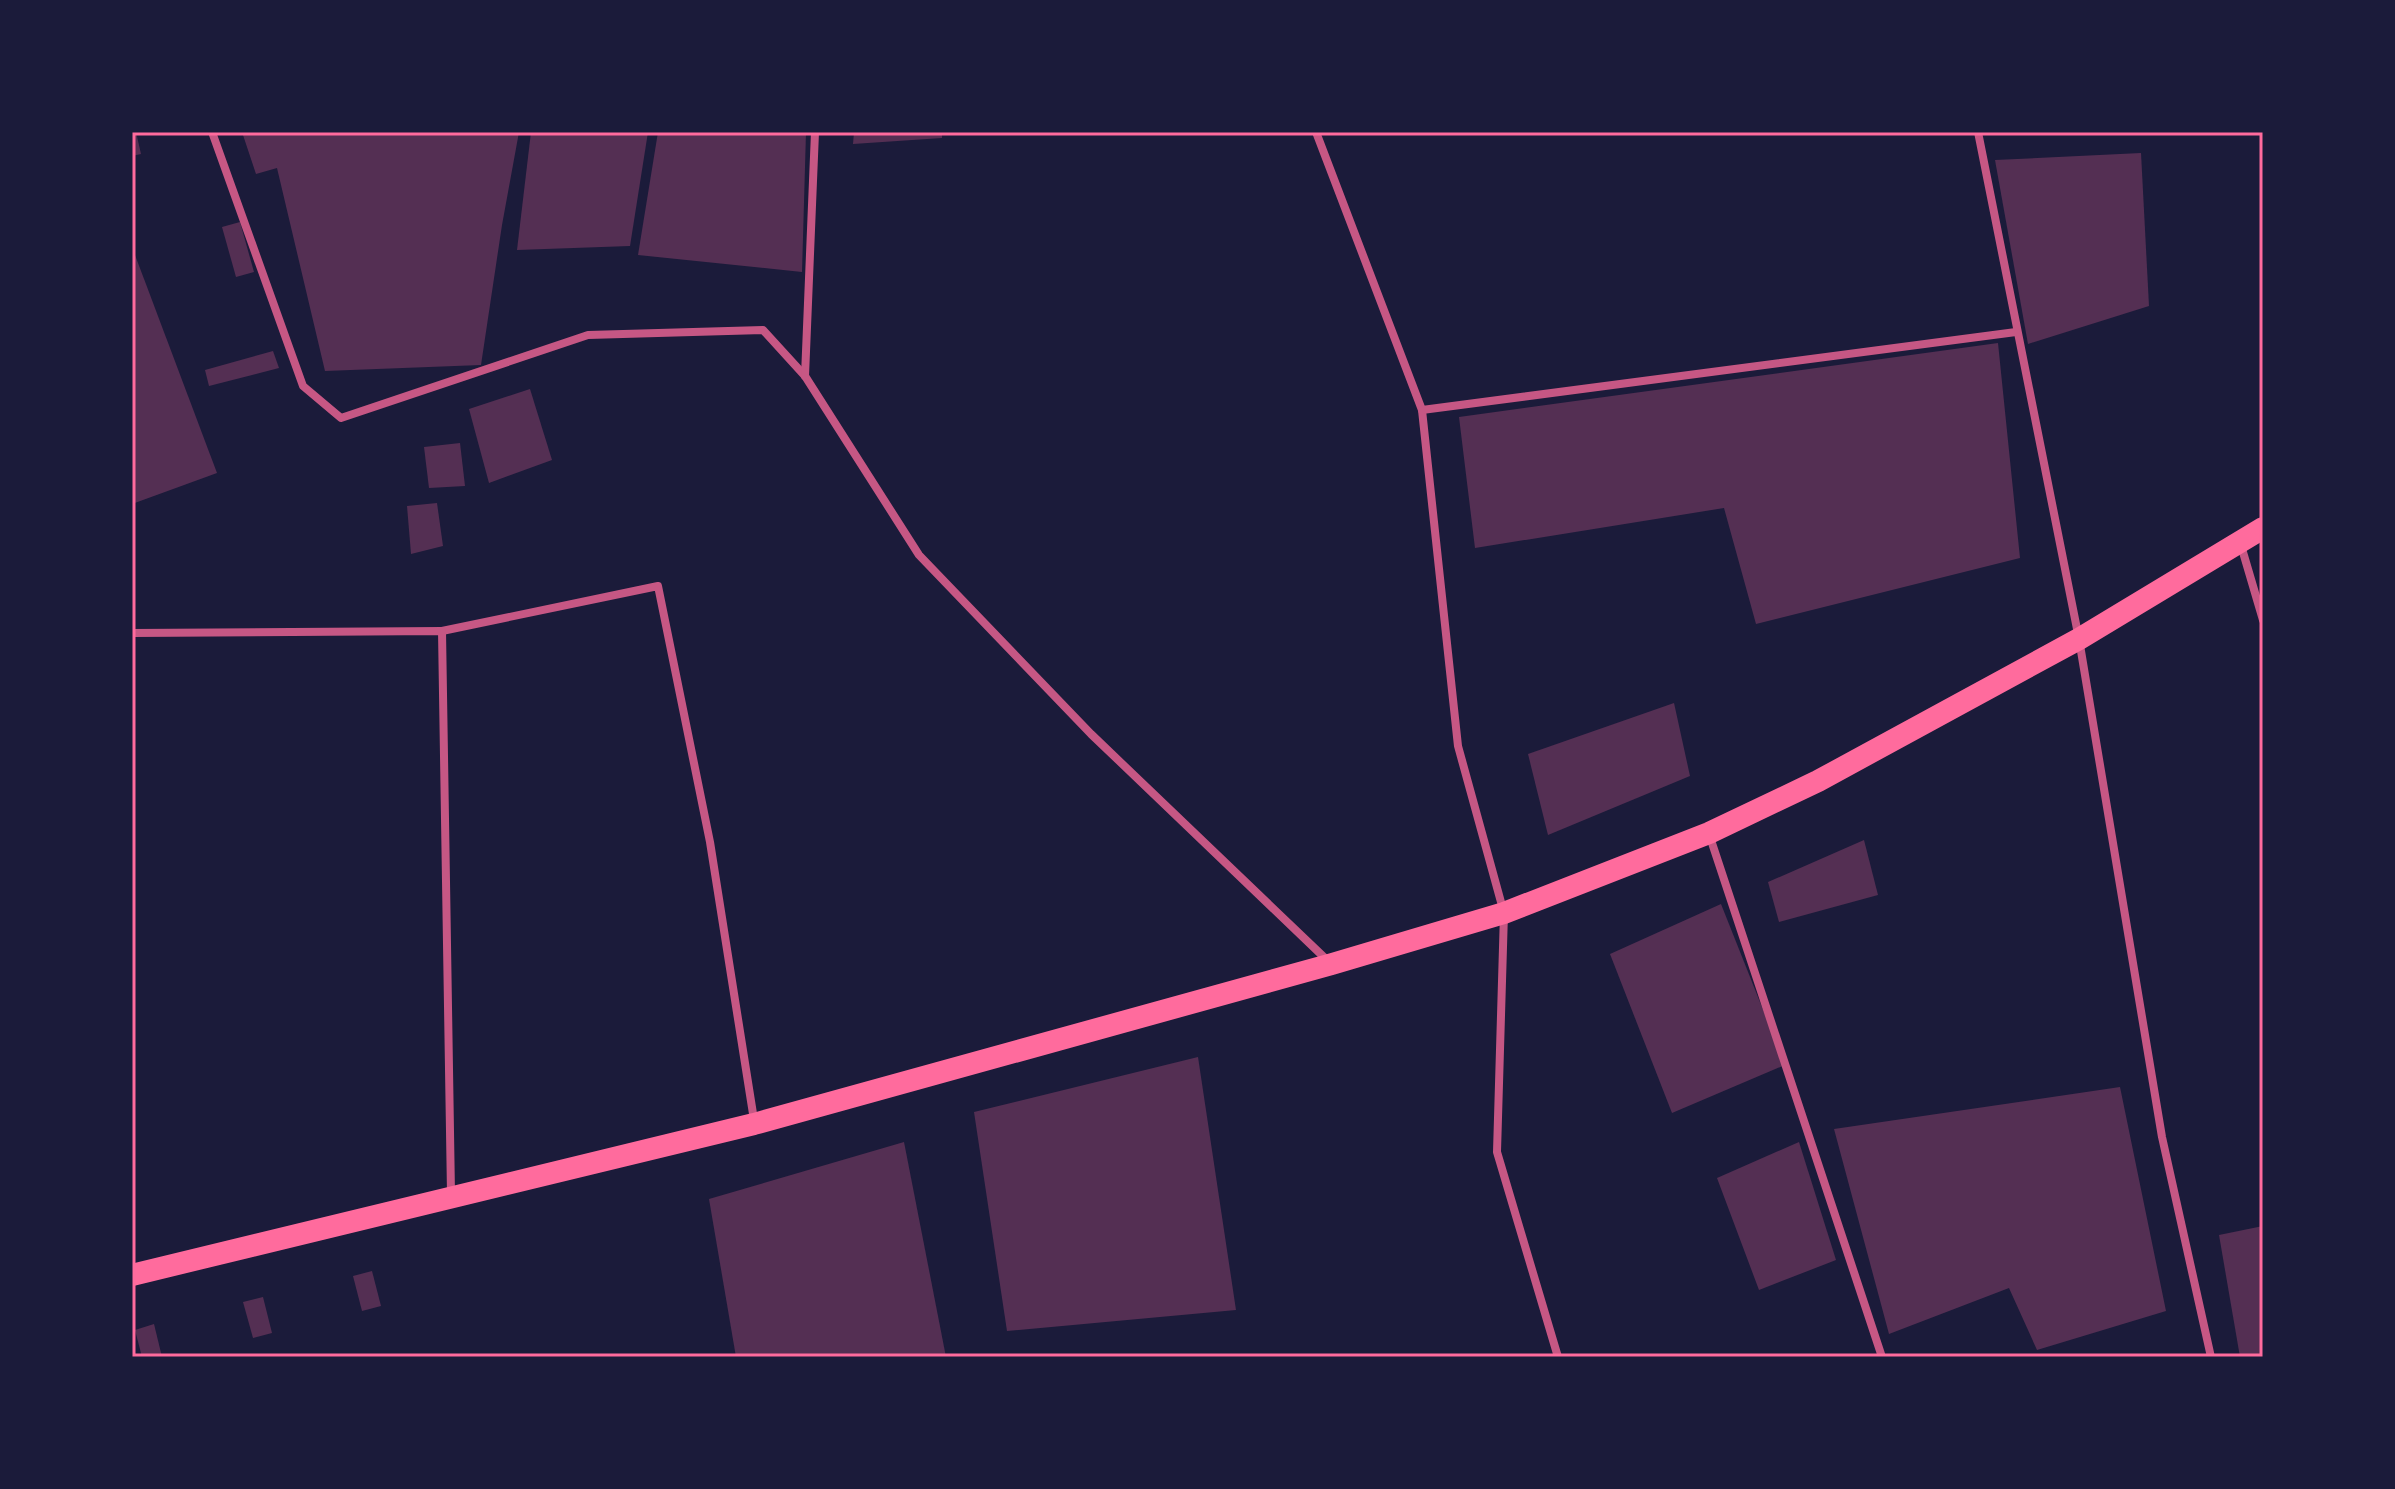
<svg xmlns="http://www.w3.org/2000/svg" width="2395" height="1489" viewBox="0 0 2395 1489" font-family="Raleway,sans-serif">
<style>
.building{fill:#542f53}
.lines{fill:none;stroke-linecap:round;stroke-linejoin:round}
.minor{stroke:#c65784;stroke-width:8}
.trunk{stroke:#ff6b9d;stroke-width:22}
.neatline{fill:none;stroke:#ff6b9d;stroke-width:3}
</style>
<rect width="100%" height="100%" fill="#1b1b3a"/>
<g class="building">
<path d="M132 132H136L141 154 132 156Z"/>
<path d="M242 132H519L502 225 481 365 325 371 277 168 256 174Z"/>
<path d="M531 132H648L630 246 517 250Z"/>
<path d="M658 132H806L802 272 638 255Z"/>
<path d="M854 132H942V138L853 144Z"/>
<path d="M2141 153 2149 306 2028 344 1995 160Z"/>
<path d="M240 222 254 272 236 277 222 227Z"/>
<path d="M132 247 217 473 132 504Z"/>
<path d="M1998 343 2020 558 1756 624 1724 508 1475 548 1459 417Z"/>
<path d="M273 351 279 368 209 386 205 370Z"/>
<path d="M530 389 552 460 489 483 469 409Z"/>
<path d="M460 443 465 486 429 488 424 447Z"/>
<path d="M437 503 443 546 411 554 407 506Z"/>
<path d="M1674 703 1690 776 1548 835 1528 754Z"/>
<path d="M1864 840 1878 895 1779 922 1768 882Z"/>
<path d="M1721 904 1785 1065 1672 1113 1610 954Z"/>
<path d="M1198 1057 1236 1310 1007 1331 974 1112Z"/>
<path d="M2120 1087 2166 1311 2037 1350 2009 1288 1889 1334 1834 1129Z"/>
<path d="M904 1142 946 1357H736L709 1199Z"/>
<path d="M1799 1142 1836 1260 1759 1290 1717 1178Z"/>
<path d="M2263 1226V1357H2240L2219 1235Z"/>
<path d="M372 1271 381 1306 362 1311 353 1276Z"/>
<path d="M263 1297 272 1333 253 1338 243 1302Z"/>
<path d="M154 1324 162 1357H142L135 1330Z"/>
</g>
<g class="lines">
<g class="minor">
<path d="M212 132 303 386 341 418 588 335 763 330 805 376 919 555 1091 734 1328 961"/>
<path d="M1316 132 1422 410 1458 746 1504 913 1497 1152 1558 1357"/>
<path d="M1978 132 2079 639 2162 1137 2211 1357"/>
<path d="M805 376 815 132"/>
<path d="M1422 410 2016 332"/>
<path d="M2240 542 2263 620"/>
<path d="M442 631 658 586 710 842 754 1120"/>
<path d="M132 633 442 631 451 1194"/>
<path d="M1709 834 1882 1357"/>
</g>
<path class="trunk" d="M132 1275 754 1124 1332 964 1504 913 1709 833 1818 781 2079 639 2263 528"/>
</g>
<rect width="2395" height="1489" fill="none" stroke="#1b1b3a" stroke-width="268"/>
<rect x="134" y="134" width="2127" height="1221" class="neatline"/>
</svg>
